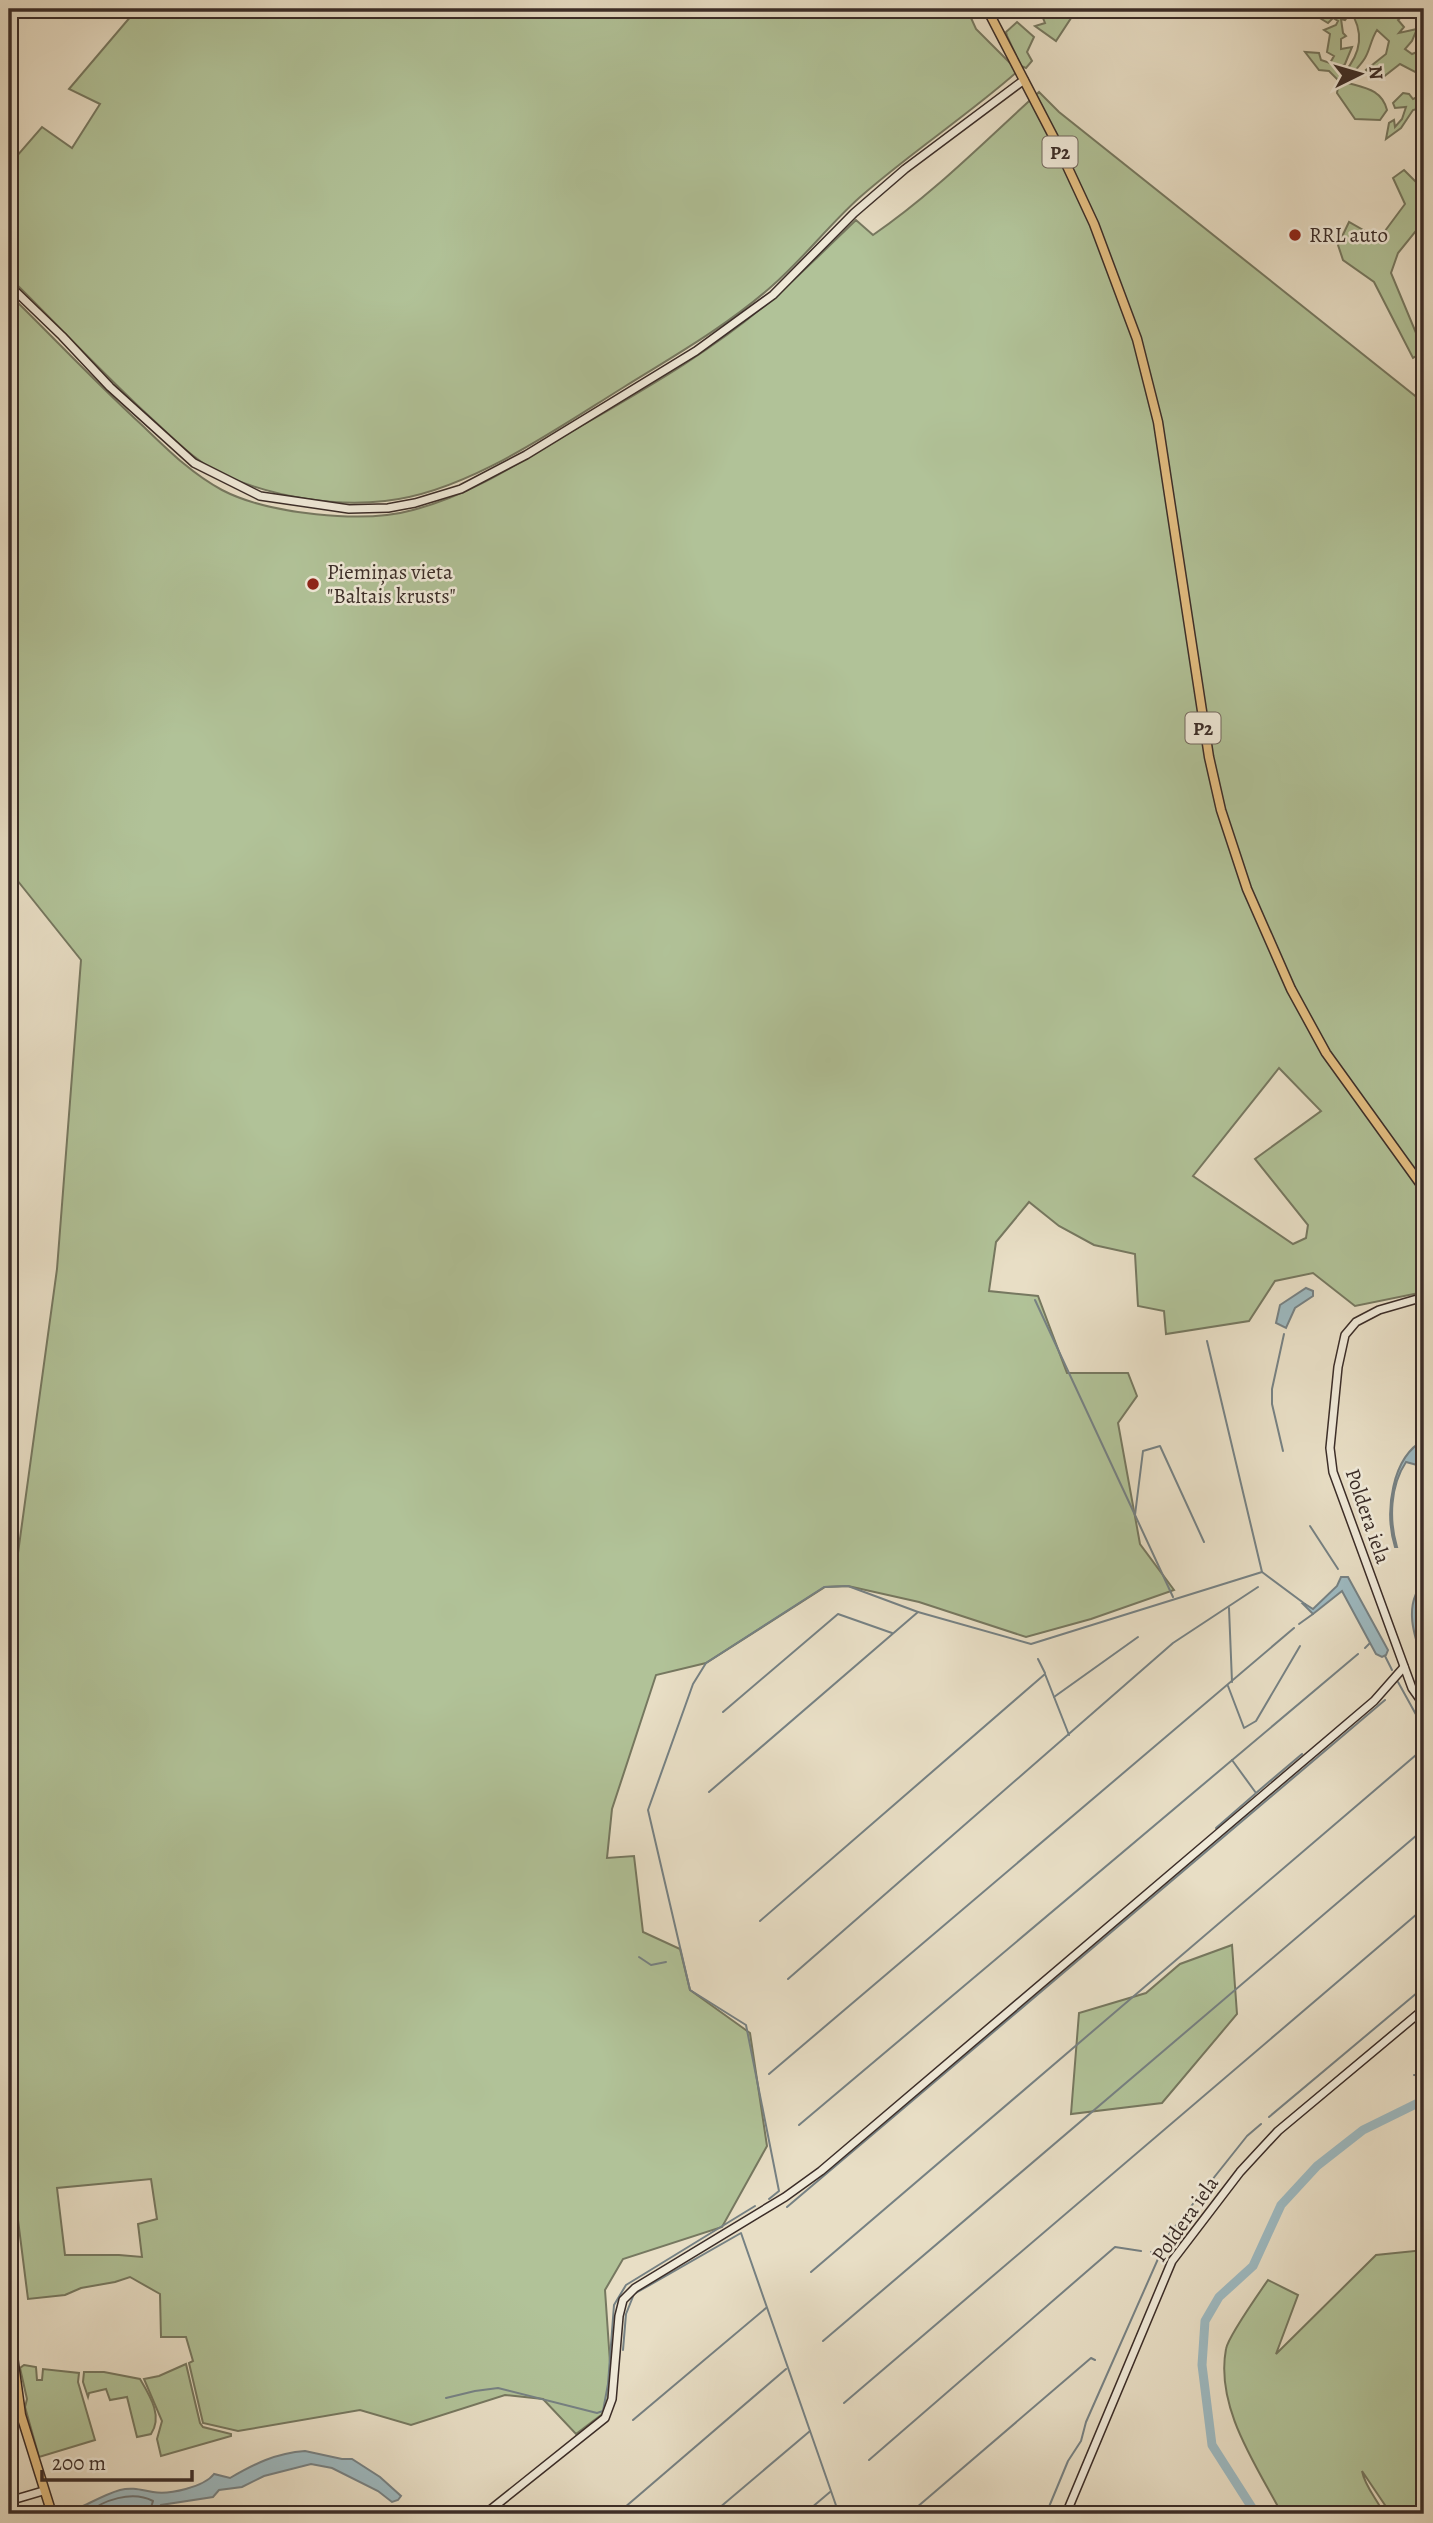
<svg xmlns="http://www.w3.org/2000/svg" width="1433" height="2523" viewBox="0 0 1433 2523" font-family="Alegreya,serif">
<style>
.green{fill:#b1c298;stroke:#767860;stroke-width:2;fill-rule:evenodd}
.water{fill:#9db9c0;stroke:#768183;stroke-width:2}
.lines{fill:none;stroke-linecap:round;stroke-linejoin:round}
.shore{stroke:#6c7374;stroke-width:2}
.stream{stroke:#768183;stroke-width:2}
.river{stroke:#9db9c0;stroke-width:9}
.secondary-casing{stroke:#3b2d28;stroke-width:10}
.primary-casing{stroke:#3b2d28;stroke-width:11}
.secondary{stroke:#f0ead9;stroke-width:7}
.primary{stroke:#e4bf82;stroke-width:8}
.poi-dot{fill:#8f2418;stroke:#f0ead9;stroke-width:2.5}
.labels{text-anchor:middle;stroke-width:5;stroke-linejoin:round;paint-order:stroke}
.shield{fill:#f0ead9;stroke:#71665d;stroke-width:2}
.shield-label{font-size:19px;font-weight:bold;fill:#3b2d28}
.poi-label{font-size:21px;fill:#3b2d28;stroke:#f0ead9;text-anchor:start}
.street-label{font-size:21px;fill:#3b2d28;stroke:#f0ead9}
</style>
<rect width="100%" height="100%" fill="#e8dec5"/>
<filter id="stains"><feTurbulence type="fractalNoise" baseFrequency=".00286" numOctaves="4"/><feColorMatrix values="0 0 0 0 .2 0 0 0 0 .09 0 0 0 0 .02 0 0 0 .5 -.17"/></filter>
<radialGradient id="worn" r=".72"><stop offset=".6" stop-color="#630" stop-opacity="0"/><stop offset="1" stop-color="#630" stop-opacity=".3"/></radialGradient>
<g class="green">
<path d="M137 9H967L976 29 1018 71C967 116 910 153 859 198 828 226 803 259 772 286 727 326 674 356 624 387 556 429 466 493 385 501 334 507 276 497 228 477 198 465 173 438 150 417 101 372 56 323 9 277V165L42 127 72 148 100 104 69 89Z"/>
<path d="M1051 9H1077L1056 41 1035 26 1045 23 1043 18Z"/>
<path d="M1328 9H1335L1333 14 1338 16 1341 11 1348 16 1345 20 1341 19 1343 33 1346 36 1341 39V49L1352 47 1345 64 1339 68 1343 74C1361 54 1365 32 1349 9H1368L1382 17 1400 9H1422L1409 10 1398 20 1404 27 1399 33 1417 29 1412 41 1405 49 1412 54 1417 52 1423 61 1417 73 1400 64 1382 78H1372L1366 70 1386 54 1389 41 1377 30C1371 39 1370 50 1365 58 1359 68 1351 72 1348 83 1366 88 1382 90 1387 110L1380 120 1355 119 1337 93 1339 81 1329 71 1319 70 1305 52 1319 53 1321 60 1330 63 1334 56 1327 52 1330 34 1324 30 1336 25 1338 21 1333 18 1328 23 1318 17 1327 13Z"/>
<path d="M1017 22 1034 37 1027 52 1032 61 1026 68 1021 66 1007 36 1006 32Z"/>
<path d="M1039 92 1059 112 1424 403V1292L1355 1306 1313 1273 1275 1281 1249 1321 1166 1334 1164 1311 1138 1306 1135 1254 1094 1245 1059 1226 1029 1202 996 1242 989 1291 1038 1296 1067 1373H1128L1137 1396 1118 1423 1140 1544 1174 1590 1091 1619 1026 1637 919 1602 848 1586 825 1587 706 1663 656 1675 612 1809 607 1858 634 1856 643 1932 680 1949 690 1990 750 2033 767 2146 722 2227 623 2259 605 2290 613 2406 576 2434 543 2399 505 2395 411 2425 360 2410 238 2431 203 2423 189 2363 193 2361 186 2337H161L160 2294 130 2277 115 2282 81 2288 65 2295 28 2299 9 2149V1604H11L57 1269 81 960 9 870V294C54 338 97 384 144 427 168 450 192 474 222 490 268 514 363 524 413 510 468 496 516 465 564 436 634 395 709 354 771 300 800 275 828 247 856 220L873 235C933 194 985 141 1039 92ZM1279 1068 1321 1111 1255 1159 1308 1225 1306 1238 1293 1244 1193 1176ZM151 2179 157 2219 138 2224 142 2257 119 2255H65L57 2188Z"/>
<path d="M1403 93 1409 94 1413 99 1422 95 1424 97V107L1413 110 1401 128 1386 139 1389 123 1394 120 1395 127 1402 119 1406 107 1395 108 1393 103Z"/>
<path d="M1404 170 1424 190V221L1398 253 1391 273 1424 352 1413 358 1374 282 1343 260 1338 245 1349 222 1379 239 1405 204 1393 178Z"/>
<path d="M1232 1945 1237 2014 1162 2103 1071 2114 1079 2013 1146 1993 1180 1964Z"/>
<path d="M1424 2250V2514H1391L1362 2471C1365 2487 1377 2499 1384 2514H1282C1256 2465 1215 2407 1226 2349 1228 2337 1259 2293 1268 2280L1298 2295 1276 2354 1376 2255Z"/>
<path d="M186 2364 200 2423 203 2427 231 2434V2436L161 2456 157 2439 162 2421 144 2379 159 2376Z"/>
<path d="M24 2365 36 2367 37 2380H42L43 2369 79 2373 78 2382 95 2440 39 2457 25 2407 27 2399 20 2368Z"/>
<path d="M84 2372H104L140 2379C150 2396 163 2416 151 2434L137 2437 127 2397 110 2400 106 2389 89 2393 88 2397 83 2382Z"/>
</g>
<g class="water">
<path d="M1306 1288 1313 1291V1296L1295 1308 1286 1328 1276 1323 1280 1305Z"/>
<path d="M1424 1440V1467L1406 1462C1390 1486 1389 1520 1397 1547H1395C1384 1511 1392 1457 1424 1440Z"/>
<path d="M1341 1577H1348L1388 1650 1386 1655 1382 1657 1376 1654 1342 1591 1313 1614 1303 1604H1305L1313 1609 1337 1586Z"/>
<path d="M1424 1582V1664C1415 1639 1402 1605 1424 1582Z"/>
<path d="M305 2451 342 2459H352L380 2477 401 2496 398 2500 392 2502 378 2491 332 2468 311 2464 264 2476 242 2487 219 2490 213 2497 161 2505 155 2514H79V2508C92 2502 106 2494 120 2490 132 2487 141 2490 153 2492 169 2495 204 2487 214 2474L230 2478C254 2464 276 2453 305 2451Z"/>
</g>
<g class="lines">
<path class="shore" d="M86 2514C103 2500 132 2490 153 2501L149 2514"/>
<g class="stream">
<path d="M1035 1300 1135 1515"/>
<path d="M1207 1341 1262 1572 1305 1604"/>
<path d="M1283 1451 1272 1404V1389L1284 1334"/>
<path d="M1310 1526 1338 1569"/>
<path d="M1173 1597 1135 1515 1143 1451 1160 1446 1204 1542"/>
<path d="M1229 1608 1232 1682"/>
<path d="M1299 1624 1313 1614"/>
<path d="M1365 1648 1370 1643"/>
<path d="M1385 1656 1392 1670"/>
<path d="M1038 1659 1045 1673"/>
<path d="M1398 1682 1424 1729"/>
<path d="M1228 1686 1244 1728 1256 1721 1300 1646"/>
<path d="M1054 1697 1138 1637"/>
<path d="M723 1712 838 1614 892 1633"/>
<path d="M1232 1760 1256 1793 1302 1754"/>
<path d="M709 1792 918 1612"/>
<path d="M1216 1828 1255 1794"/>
<path d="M760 1921 1045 1674 1069 1735"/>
<path d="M639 1957 651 1965 666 1962"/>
<path d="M788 1979 1173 1643 1258 1587"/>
<path d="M769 2074 1294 1628"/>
<path d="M1414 2075 1424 2076"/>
<path d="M1269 2117 1424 1987"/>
<path d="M799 2125 1358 1654"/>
<path d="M769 2199 779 2191 746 2025 690 1990 648 1810 693 1684 706 1663 824 1587 848 1586 918 1612 1031 1644 1262 1572"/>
<path d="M787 2207 1385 1700"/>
<path d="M1151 2252 1160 2253"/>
<path d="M811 2272 1423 1749"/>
<path d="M823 2341 1424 1829"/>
<path d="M623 2350 626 2314 634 2294 741 2233 839 2514"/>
<path d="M446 2398 475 2391 498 2388 597 2413 603 2411 608 2384 614 2305 626 2285 755 2206"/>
<path d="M844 2403 1424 1908"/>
<path d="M633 2420 766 2308"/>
<path d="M869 2460 1115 2247 1141 2251"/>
<path d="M617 2514 786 2369"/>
<path d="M712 2514 810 2431"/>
<path d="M804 2514 830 2492"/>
<path d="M909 2514 1091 2358 1095 2360"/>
<path d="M1046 2514 1068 2461 1081 2441 1086 2422 1169 2234 1247 2136 1261 2124"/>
</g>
<path class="river" d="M1256 2514 1212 2445 1202 2365 1205 2321 1219 2297 1253 2266 1281 2205 1317 2166 1363 2130 1424 2100"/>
<defs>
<g id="secondary">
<path d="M9 285 62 336 110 387 194 463 260 496 349 509 388 508 415 503 461 489 526 455 696 351 773 295 854 213 905 169 1024 80"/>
<path d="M1424 1297 1379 1310 1356 1322 1345 1335 1338 1367 1330 1448 1333 1472 1412 1688 1424 1705"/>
<path d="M9 2501 43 2491"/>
<path d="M485 2514 605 2418 612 2399 619 2316 623 2300 635 2288 785 2197 821 2171 1374 1701 1404 1667"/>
<path d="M1066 2514 1172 2261 1240 2172 1278 2131 1424 2009"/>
</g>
<g id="primary">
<path d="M987 9 1054 138 1094 224 1137 339 1158 422 1209 757 1221 810 1247 889 1291 989 1326 1053 1424 1189"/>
<path d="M9 2327 21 2415 52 2514"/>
</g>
</defs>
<use href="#secondary" class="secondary-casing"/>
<use href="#primary" class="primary-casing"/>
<use href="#secondary" class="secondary"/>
<use href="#primary" class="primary"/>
</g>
<g class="poi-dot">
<circle cx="1295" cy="235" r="7"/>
<circle cx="313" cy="584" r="7"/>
</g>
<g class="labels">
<g class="shield">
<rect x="1042.5" y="136.5" width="35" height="31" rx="5"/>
<rect x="1185.5" y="712.5" width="35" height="31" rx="5"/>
</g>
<g class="shield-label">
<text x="1060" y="159">P2</text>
<text x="1203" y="735">P2</text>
</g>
<g class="poi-label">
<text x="1309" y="242">RRL auto</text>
<text x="327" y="579">Piemiņas vieta<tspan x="327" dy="24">"Baltais krusts"</tspan></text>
</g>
<g class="street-label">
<text transform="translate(1368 1516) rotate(71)" y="7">Poldera iela</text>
<text transform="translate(1185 2219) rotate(-55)" y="7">Poldera iela</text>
</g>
</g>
<rect width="1433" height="2523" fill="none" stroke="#e8dec5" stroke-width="35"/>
<rect x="10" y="10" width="1412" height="2502" fill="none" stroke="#3b2d28" stroke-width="3.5"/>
<rect x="18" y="18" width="1398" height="2488" fill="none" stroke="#3b2d28" stroke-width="2"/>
<g transform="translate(1360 74) rotate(85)" stroke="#f0ead9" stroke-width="5" paint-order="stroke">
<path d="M0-5L12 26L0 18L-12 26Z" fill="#3b2d28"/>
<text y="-10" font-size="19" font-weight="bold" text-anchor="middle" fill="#3b2d28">N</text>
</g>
<path d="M42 2470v10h150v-10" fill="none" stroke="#3b2d28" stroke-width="3.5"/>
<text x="52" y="2470" font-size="21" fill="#3b2d28" stroke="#f0ead9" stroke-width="5" paint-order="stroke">200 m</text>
<rect width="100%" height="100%" filter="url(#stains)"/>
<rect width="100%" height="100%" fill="url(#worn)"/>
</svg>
